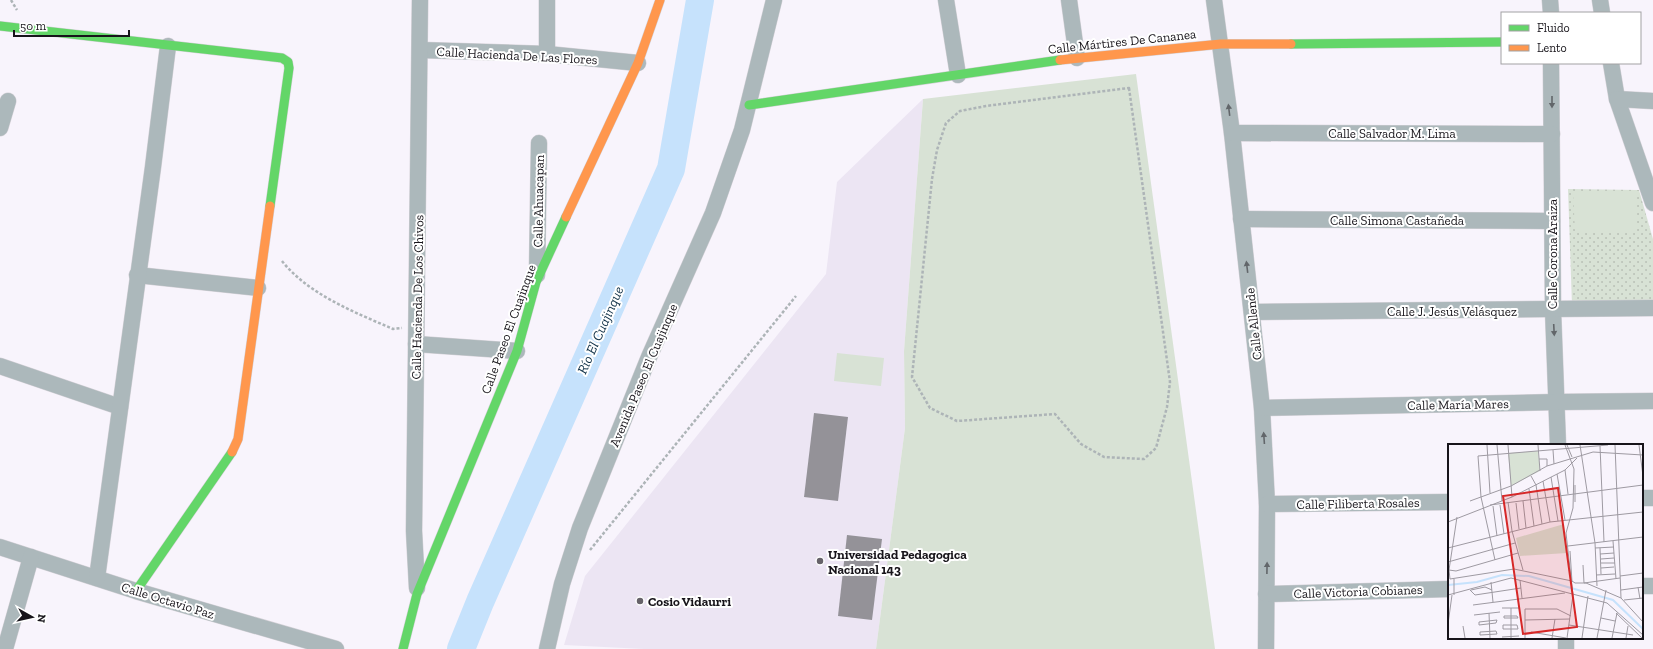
<svg xmlns="http://www.w3.org/2000/svg" width="1653" height="649" viewBox="0 0 1653 649" font-family="'Zilla Slab',serif">
<style>
.built{fill:#ece5f3}
.grass{fill:url(#grass-dots)}
.pitch{fill:#d8e2d5}
.lines{fill:none;stroke-linecap:round;stroke-linejoin:round}
.river{stroke:#c6e2fc;stroke-width:28}
.building{fill:#949298}
.street-casing{stroke:#d4d1d7;stroke-width:17}
.fast-casing{stroke:#d4d1d7;stroke-width:10}
.slow-casing{stroke:#d4d1d7;stroke-width:10}
.path{stroke:#adb4b7;stroke-width:2.5;stroke-dasharray:3 2;stroke-linecap:butt}
.street{stroke:#acb8bb;stroke-width:16}
.fast{stroke:#63d668;stroke-width:9}
.slow{stroke:#ff974d;stroke-width:9}
.oneway{fill:#62666a}
.poi-dot{fill:#666269;stroke:#fff;stroke-width:1.5}
.labels{text-anchor:middle;stroke-width:4;stroke-linejoin:round;paint-order:stroke}
.street-label{font-size:13px;fill:#17141a;stroke:#fff}
.poi-label{font-size:13px;font-weight:bold;fill:#17141a;stroke:#fff;text-anchor:start}
.water-label{font-size:14px;font-style:italic;fill:#0e2f45;stroke:#fff}
.inset-river{fill:none;stroke:#c6e2fc;stroke-width:2}
.inset-road{fill:none;stroke:#9e9aa2;stroke-width:1}
.view{fill:#d62828;fill-opacity:0.15;stroke:#d62828;stroke-width:2}
.inset-edge{fill:none;stroke:#17141a;stroke-width:2}
</style>
<defs>
<pattern id="grass-dots" width="8" height="8" patternUnits="userSpaceOnUse"><rect width="8" height="8" fill="#d8e2d5"/><path d="M2 2h.1M6 6h.1" fill="none" stroke="#b9c1b6" stroke-width="1.8" stroke-linecap="round"/></pattern>
</defs>
<rect width="100%" height="100%" fill="#f8f4fc"/>
<path class="built" d="M923 99 904 351 905 428 876 649H644L564 645 585 576 826 274 837 182Z"/>
<path class="grass" d="M1568 189 1639 190 1653 239V302L1572 305Z"/>
<g class="pitch">
<path d="M1136 74 1215 649H876L905 428 904 351 923 99Z"/>
<path d="M1573 191H1636V231H1575Z"/>
<path d="M837 353 884 358 881 386 834 381Z"/>
</g>
<g class="lines">
<path class="river" d="M461 649 480 602 671 169 700 0"/>
</g>
<g class="building">
<path d="M814 413 848 417 838 501 804 497Z"/>
<path d="M847 535 882 539 872 620 838 616Z"/>
</g>
<g class="lines">
<defs>
<g id="street">
<path d="M946 0 958 75"/>
<path d="M1069 0 1077 58"/>
<path d="M1214 0 1232 133 1262 408 1267 504 1266 649"/>
<path d="M1550 0 1551 13"/>
<path d="M1600 0 1602 13"/>
<path d="M420 50 547 54 638 63"/>
<path d="M547 54V0"/>
<path d="M1551 63 1553 310 1558 445"/>
<path d="M1611 63 1617 99 1653 203"/>
<path d="M1617 99 1653 101"/>
<path d="M0 128 8 101"/>
<path d="M1232 133 1552 134"/>
<path d="M1241 219 1552 221"/>
<path d="M137 275 258 288"/>
<path d="M537 275 539 143"/>
<path d="M1252 312 1653 308"/>
<path d="M416 344 517 351"/>
<path d="M0 366 120 407"/>
<path d="M1262 408 1557 402 1653 401"/>
<path d="M1642 498H1653"/>
<path d="M1267 504 1449 502"/>
<path d="M0 547 136 591 336 649"/>
<path d="M97 578 153 167 168 46"/>
<path d="M1642 586H1653"/>
<path d="M417 588 414 531 420 0"/>
<path d="M1266 594 1449 589"/>
<path d="M1566 638V649"/>
<path d="M5 649 31 557"/>
<path d="M547 649 562 584 580 528 649 357 713 213 742 130 774 0"/>
</g>
<g id="fast">
<path d="M0 26 282 58 288 62 289 68 270 206"/>
<path d="M1291 44 1502 42"/>
<path d="M749 105 1060 60"/>
<path d="M136 591 232 452"/>
<path d="M403 649 417 594 517 351 536 282 566 217"/>
</g>
<g id="slow">
<path d="M1060 60 1221 44H1291"/>
<path d="M566 217 638 63 660 0"/>
<path d="M232 452 238 439 270 206"/>
</g>
</defs>
<use href="#street" class="street-casing"/>
<use href="#fast" class="fast-casing"/>
<use href="#slow" class="slow-casing"/>
<g class="path">
<path d="M11 0 17 10"/>
<path d="M1129 88 1170 382 1167 407 1156 448 1144 459 1104 457 1081 444 1055 414 957 421 930 408 912 377 932 179 937 150 946 123 960 111 986 106Z"/>
<path d="M282 261C308 294 354 312 393 329L402 328"/>
<path d="M590 550 796 296"/>
</g>
<use href="#street" class="street"/>
<use href="#fast" class="fast"/>
<use href="#slow" class="slow"/>
</g>
<defs><path id="oneway-solid" d="M-6-.8H1V-3.2L6.5 0L1 3.2V.8H-6Z"/></defs>
<g class="oneway">
<use href="#oneway-solid" transform="translate(1552 102) rotate(90)"/>
<use href="#oneway-solid" transform="translate(1229 110) rotate(-97)"/>
<use href="#oneway-solid" transform="translate(1247 267) rotate(-97)"/>
<use href="#oneway-solid" transform="translate(1554 330) rotate(87)"/>
<use href="#oneway-solid" transform="translate(1264 438) rotate(-94)"/>
<use href="#oneway-solid" transform="translate(1267 568) rotate(-89)"/>
</g>
<g class="poi-dot">
<circle cx="820" cy="561" r="4"/>
<circle cx="640" cy="601" r="4"/>
</g>
<g class="labels">
<g class="street-label">
<text transform="translate(1122 41) rotate(-6)" y="5">Calle Mártires De Cananea</text>
<text transform="translate(517 55) rotate(3)" y="5">Calle Hacienda De Las Flores</text>
<text x="1392" y="138">Calle Salvador M. Lima</text>
<text transform="translate(538 201) rotate(-89)" y="5">Calle Ahuacapan</text>
<text x="1397" y="225">Calle Simona Castañeda</text>
<text transform="translate(1552 254) rotate(-90)" y="5">Calle Corona Araiza</text>
<text transform="translate(417 297) rotate(-89)" y="5">Calle Hacienda De Los Chivos</text>
<text x="1452" y="316">Calle J. Jesús Velásquez</text>
<text transform="translate(1253 324) rotate(-96)" y="5">Calle Allende</text>
<text transform="translate(508 329) rotate(-70)" y="5">Calle Paseo El Cuajinque</text>
<text transform="translate(643 375) rotate(-67)" y="5">Avenida Paseo El Cuajinque</text>
<text transform="translate(1458 404) rotate(-1)" y="5">Calle María Mares</text>
<text transform="translate(1358 503) rotate(-1)" y="5">Calle Filiberta Rosales</text>
<text transform="translate(1358 591) rotate(-2)" y="5">Calle Victoria Cobianes</text>
<text transform="translate(168 600) rotate(17)" y="5">Calle Octavio Paz</text>
</g>
<g class="poi-label">
<text x="828" y="559">Universidad Pedagogica<tspan x="828" dy="15">Nacional 143</tspan></text>
<text x="648" y="606">Cosio Vidaurri</text>
</g>
<g class="water-label">
<text transform="translate(600 330) rotate(-66)" y="5">Río El Cuajinque</text>
</g>
</g>
<g transform="translate(1448 444)">
<rect width="195" height="195" fill="#f8f4fc"/>
<path d="M90 7 92 27 63 42 60 9Z" fill="#d8e2d5"/>
<path d="M116 80 119 109 72 112 68 94Z" fill="#d8e2d5"/>
<path class="inset-river" d="M0 141 29 138 54 131 81 132 165 156 195 185"/>
<path class="inset-road" d="M39 1 42 49M49 1 54 57M60 1 64 53M90 1 92 27M117 1 126 25 125 64 118 89 125 151 119 194M119 1 124 13M132 1 147 99 149 142M167 1 173 154M191 1 195 32M152 2 156 98M105 6 106 20M91 15H99V22M117 26 120 50M109 30 117 76M83 32 88 41 94 80M103 33 110 77M95 37 102 78M81 45 86 82M22 57 63 42 99 22 145 8 195 11M75 57 78 84M60 58 64 87 75 126M127 58V41M68 59 71 85M42 61 195 41M52 61 56 90M45 62 49 92M9 73 1 126 2 135 66 125 124 137 127 139H138L173 154 195 178M0 78 64 53 117 26 129 14M165 97 168 135M120 102 195 93M0 104 102 78 195 68M147 104 166 103M152 104 153 130M122 107 124 138M152 110 166 109M153 115 166 114M47 116 33 53 30 12 160 1M0 118 67 99M153 119H167M135 121 136 139 172 134M153 124 166 123M1 126 8 127 70 109M148 131 167 130M172 132 195 129M6 135V151M72 136 74 154M43 138 45 158M190 143 192 155M22 146 27 151 73 144M23 146 37 143 44 146M173 146 195 143M0 151 63 134 159 159 195 191M176 156 195 154M25 161 117 149M54 164H71M63 164V194M41 169 42 194M168 169 194 194M26 171 52 168M56 172H69L70 174H56ZM153 174 167 177M49 176 48 179 31 181V178ZM77 176 122 175M0 180 4 151M55 181H69L70 185H55ZM121 181 185 191M15 182 17 194M83 188 118 194M32 191V188L48 187 49 190M32 191 49 190M54 193 71 192M77 194V165H109L123 172M104 194 107 175M134 194 140 152M149 194 158 146M164 194 169 169M178 194 180 182"/>
<path class="view" d="M110 44 129 183 75 190 55 52Z"/>
<rect width="195" height="195" class="inset-edge"/>
</g>
<rect x="1501" y="12" width="140" height="52" fill="#ffffff" stroke="#a2a1a3"/>
<rect x="1509" y="25" width="20" height="6" fill="#63d668" stroke="#a2a1a3"/>
<text x="1537" y="32" font-size="12" fill="#17141a">Fluido</text>
<rect x="1509" y="45" width="20" height="6" fill="#ff974d" stroke="#a2a1a3"/>
<text x="1537" y="52" font-size="12" fill="#17141a">Lento</text>
<g transform="translate(32 617) rotate(98)" stroke="#ffffff" stroke-width="3" paint-order="stroke">
<path d="M0-3L7 15L0 10L-7 15Z" fill="#17141a"/>
<text y="-6" font-size="11" font-weight="bold" text-anchor="middle" fill="#17141a">N</text>
</g>
<path d="M14 30v6h115v-6" fill="none" stroke="#17141a" stroke-width="2"/>
<text x="20" y="30" font-size="12" fill="#17141a" stroke="#ffffff" stroke-width="3" paint-order="stroke">50 m</text>
</svg>
